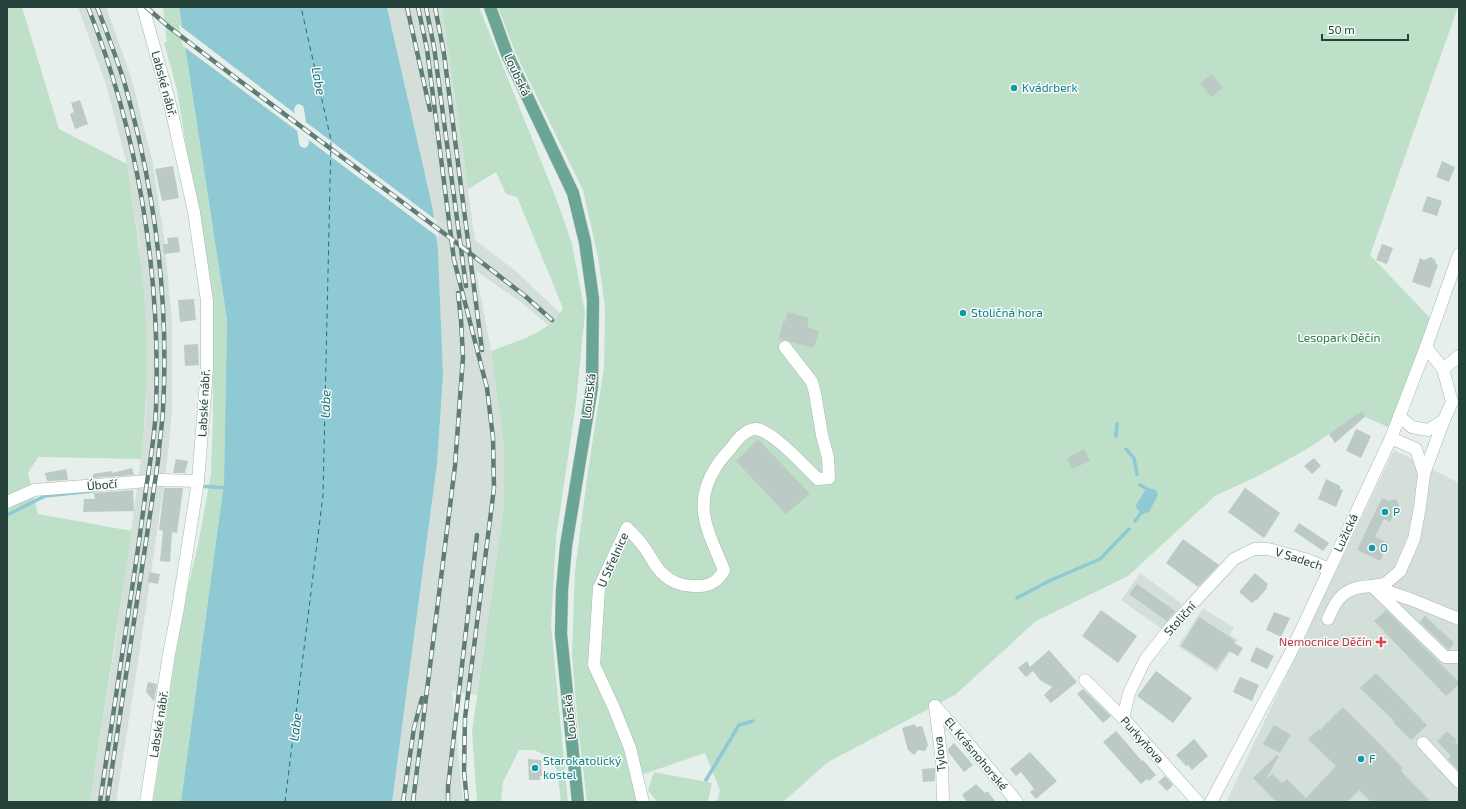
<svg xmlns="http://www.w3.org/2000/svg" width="1466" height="809" viewBox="0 0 1466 809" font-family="'Exo 2',sans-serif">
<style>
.built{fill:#d4dfda}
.green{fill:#bfe0c8}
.water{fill:#8ec9d4;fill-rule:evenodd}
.pier{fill:#e6efeb}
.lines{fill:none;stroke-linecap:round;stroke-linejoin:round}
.stream{stroke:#8ec9d4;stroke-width:3.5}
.ferry{stroke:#1c6f80;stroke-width:1;stroke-dasharray:5 4;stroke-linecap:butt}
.building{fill:#bbcac4}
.minor-casing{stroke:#a8b8b2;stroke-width:13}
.major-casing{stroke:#c2cac8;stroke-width:13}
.minor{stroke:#fff;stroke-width:12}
.major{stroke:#6aa596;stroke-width:12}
.rail-casing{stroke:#5f7d75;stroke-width:4.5}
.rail{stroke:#f7fbf9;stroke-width:3;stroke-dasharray:9;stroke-linecap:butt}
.culture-dot{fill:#0f9aa8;stroke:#f7fbf9;stroke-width:1.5}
.health-dot{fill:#e0444e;stroke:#f7fbf9;stroke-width:1.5}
.labels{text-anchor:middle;stroke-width:3;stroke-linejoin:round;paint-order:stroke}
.street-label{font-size:12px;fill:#24423a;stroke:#f7fbf9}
.culture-label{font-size:12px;fill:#0d838f;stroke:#f7fbf9;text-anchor:start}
.park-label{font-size:12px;fill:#2d7a4b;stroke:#f7fbf9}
.health-label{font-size:12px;fill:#be3a42;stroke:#f7fbf9;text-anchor:end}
.water-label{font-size:13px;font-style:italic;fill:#1c6f80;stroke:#f7fbf9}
</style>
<rect width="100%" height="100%" fill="#e6efeb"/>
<g class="built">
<path d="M78 7H106L131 77 152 159 164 237 172 320V411L167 462 140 649 116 802H90L115 646 141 459 146 409V322L139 240 127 164 106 85Z"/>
<path d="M387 7H442L475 240 518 273 560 313 548 325 521 302 476 271 491 351 504 447V505L477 695 452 691 463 802H392L437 464 443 375 438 250 433 210Z"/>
<path d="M1394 450 1459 483V802H1226Z"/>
<path d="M1140 573 1182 604 1163 630 1121 600Z"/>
<path d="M1203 608 1234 628 1230 635 1238 640 1217 672 1178 646Z"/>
</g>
<g class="green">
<path d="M7 7H22L59 129 127 164C135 216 143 269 146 322 148 368 146 414 141 459L38 457 28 473 38 514 132 531 90 802H7Z"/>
<path d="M163 7H179L227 320 224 482 181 802H153L182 613 199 540 211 474 213 414 212 305 177 90 164 42H167Z"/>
<path d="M442 7H479L556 198 572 244 585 313 576 403 556 538 551 625 568 802H561L557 770 545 755 534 750H519L503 782 501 802H477L472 732 504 505V447L491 351C516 341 549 334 563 308L517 197 506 194 496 172 468 189Z"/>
<path d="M498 7H1458L1370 255 1434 322 1390 428 1359 414 1307 449 1260 475 1215 496 1128 576 1036 621 955 695 828 762 783 802H717L720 790 705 753 635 777 636 802H587L577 717 572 653 575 571 588 471 604 368 605 308 598 257 583 190 515 52Z"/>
<path d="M654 772 712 783 708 801 657 802 648 790Z"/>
</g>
<g class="water">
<path d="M179 7H387L433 210 438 250 443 375 437 464 392 802H181L224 482 227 320ZM299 104 303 106 304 109 309 143 307 147 304 148 300 146 299 143 294 109 296 105Z"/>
<path d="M1148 488 1156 490 1158 495 1149 512 1143 514 1137 509 1136 505C1140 500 1143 491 1148 488Z"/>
</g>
<g class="pier">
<path d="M179 25 297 115 300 133 183 46Z"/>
<path d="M303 120 436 220 438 237 306 138Z"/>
</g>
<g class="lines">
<g class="stream">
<path d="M1116 436 1117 424"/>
<path d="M1126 449 1134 458 1137 474"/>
<path d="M1140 485 1151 491"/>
<path d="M199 486 227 488"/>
<path d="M7 515 45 496 93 491"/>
<path d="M1135 521 1144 509"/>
<path d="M1017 598 1049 581 1100 559 1129 529"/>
<path d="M706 780 739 725 753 721"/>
</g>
<path class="ferry" d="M285 802 323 495 331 140 301 7"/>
</g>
<g class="building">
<path d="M1212 74 1223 88 1211 97 1200 83Z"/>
<path d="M80 100 88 124 75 129 70 114 74 112 71 103Z"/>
<path d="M1442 161 1455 167 1449 182 1436 177Z"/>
<path d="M173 166 179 198 162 201 155 169Z"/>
<path d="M1427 196 1442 201 1437 216 1422 211Z"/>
<path d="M178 237 180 252 164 254 163 244H168L167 238Z"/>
<path d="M1382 244 1393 248 1387 264 1376 260Z"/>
<path d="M1431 257 1435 260 1436 264 1438 265 1430 288 1412 282 1420 258 1424 260Z"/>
<path d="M194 299 196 320 180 322 178 300Z"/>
<path d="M787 312 809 318 807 327 819 331 814 348 791 342 787 340 779 339 783 321 785 322Z"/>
<path d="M198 344 199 365 185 366 184 345Z"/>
<path d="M1362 411 1366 416 1335 443 1329 434Z"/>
<path d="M1356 429 1371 436 1361 458 1346 451Z"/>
<path d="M758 439 810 494 786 514 736 461Z"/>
<path d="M1084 449 1090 461 1072 469 1067 458Z"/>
<path d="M1314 458 1321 466 1312 474 1304 466Z"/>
<path d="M176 459 188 461 185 473H173Z"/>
<path d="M132 468 134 475 93 478V474L111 471 112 473Z"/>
<path d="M66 469 68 480 47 481 45 473Z"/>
<path d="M1326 479 1340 486V489L1343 490 1336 507 1318 499Z"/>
<path d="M164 488H183L177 533 172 532 170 562 160 561 163 531 159 530Z"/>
<path d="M1245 488 1280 513 1264 538 1228 512Z"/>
<path d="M133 490 134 511 83 512 84 499H95L94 493Z"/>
<path d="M1382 498 1389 501 1396 499 1399 505 1390 522 1384 519 1375 537 1388 543 1380 561 1357 550Z"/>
<path d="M1299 523 1329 543 1323 551 1294 531Z"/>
<path d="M1183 539 1219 565 1198 587 1166 563Z"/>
<path d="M149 572 160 574 158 584 148 582Z"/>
<path d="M1255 573 1268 584 1266 587 1267 588 1256 601 1255 600 1252 603 1239 592Z"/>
<path d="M1137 584 1175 611 1167 621 1129 594Z"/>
<path d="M1101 610 1137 636 1118 663 1082 636Z"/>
<path d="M1386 610 1459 682V684L1446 696 1374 621Z"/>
<path d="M1274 612 1290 618 1281 637 1266 630Z"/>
<path d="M1425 616 1454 643 1449 650 1420 622Z"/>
<path d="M1199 617 1230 637 1235 641 1234 643 1243 648 1238 656 1229 651 1216 669 1181 646Z"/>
<path d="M1256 647 1274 656 1267 669 1250 661Z"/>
<path d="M1049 650 1077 682 1051 703 1044 695 1052 687 1040 680 1033 671 1026 677 1018 668 1027 661 1030 667Z"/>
<path d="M1156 671 1192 698 1173 723 1137 696Z"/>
<path d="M1376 673 1427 725 1411 740 1393 722 1394 721 1360 688Z"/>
<path d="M1240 677 1259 685 1252 701 1233 692Z"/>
<path d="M148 682 157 684 154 701 146 692Z"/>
<path d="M1083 689 1111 716 1103 723 1077 694Z"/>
<path d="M1343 707 1403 768 1401 771 1431 802H1371L1359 790 1347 802H1276L1253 778 1277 755 1279 756 1265 781 1272 774 1282 783 1287 779 1306 798 1336 766 1308 739 1319 729 1320 730Z"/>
<path d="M915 724 916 727 922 726 928 745 925 751 918 750 914 755 908 750 902 728Z"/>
<path d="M1274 725 1291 735 1280 753 1263 744Z"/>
<path d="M1116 731 1142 761 1143 760 1156 775 1149 781 1147 779 1141 784 1103 742Z"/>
<path d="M1447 731 1457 740 1455 742 1459 746V771L1448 759 1451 756 1437 741Z"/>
<path d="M1194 739 1208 756 1192 770 1188 765 1186 766 1176 755Z"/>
<path d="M954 743 973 765 964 772 949 753 948 749Z"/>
<path d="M1030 752 1057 781 1036 799 1030 792 1034 789 1021 772 1016 776 1010 769Z"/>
<path d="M528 759 541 760 542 776H540V780H529Z"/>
<path d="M935 768V781L923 782 922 769Z"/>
<path d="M1165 776 1173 785 1167 791 1158 782Z"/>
<path d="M976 784 985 793 987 791 996 802H967L962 795Z"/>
</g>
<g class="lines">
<defs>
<g id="minor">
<path d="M143 7 170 104 194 212 207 301V369L198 481 178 608 169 654 146 802"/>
<path d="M1426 347 1443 369 1459 356"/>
<path d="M1399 416 1412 427 1428 430 1444 420 1452 402 1443 369"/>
<path d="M1424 474 1444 420"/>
<path d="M7 502 34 490 161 480 198 481"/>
<path d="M1372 586 1385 584 1400 571 1414 539 1420 507 1424 474 1416 449 1391 438"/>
<path d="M1374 587 1410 599 1459 619"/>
<path d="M1328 619C1338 595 1346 587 1372 586L1445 657H1459"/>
<path d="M1085 680 1123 718 1198 802"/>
<path d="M935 706 967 742 1017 802"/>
<path d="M935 706 942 761 943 802"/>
<path d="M1123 718 1129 693 1145 660 1170 628 1234 559 1254 549H1268L1308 560 1329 569"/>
<path d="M1423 743 1459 782"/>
<path d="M643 802 630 748 614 708 594 665 599 588 627 528C633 534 639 540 644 547 650 555 654 565 661 572 671 583 686 587 700 586 712 585 719 580 724 570 709 533 691 505 716 467 720 460 726 454 731 448 737 440 746 428 757 429 774 432 804 466 818 479L829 478 828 458 822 435 815 393 812 382 785 347"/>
<path d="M1211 802 1289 656 1391 438 1426 347 1459 254"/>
</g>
<path id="major" d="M490 7 507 54 573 193 585 242 593 299 592 387 566 546 562 590 561 634 578 802"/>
</defs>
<use href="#minor" class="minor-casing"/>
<use href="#major" class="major-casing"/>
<use href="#minor" class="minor"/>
<use href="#major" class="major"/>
<defs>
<g id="rail">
<path d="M88 7C138 133 161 273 156 408 155 435 150 462 146 489 142 522 137 556 132 589 121 660 111 731 100 802"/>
<path d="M97 7C106 30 115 54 123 78 129 98 134 119 139 139 159 227 168 320 163 410 162 427 159 444 158 461L107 802"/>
<path d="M146 7 169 27 232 75 449 237 525 296 552 320"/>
<path d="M407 7 430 110"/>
<path d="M418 7 427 49 454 260 487 388 493 438 494 488 465 718 464 771 467 802"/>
<path d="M426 7 434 47 466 286"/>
<path d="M435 7 444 54 482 350"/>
<path d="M403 802 414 728 422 698"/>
<path d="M413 802 455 466 463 357 461 320 458 293"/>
<path d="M448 802V787L477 535"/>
</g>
</defs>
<use href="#rail" class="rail-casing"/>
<use href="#rail" class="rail"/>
</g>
<g class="culture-dot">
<circle cx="1014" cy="88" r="4"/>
<circle cx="963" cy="313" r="4"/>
<circle cx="1385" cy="512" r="4"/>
<circle cx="1372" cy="548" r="4"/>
<circle cx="1361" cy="759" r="4"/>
<circle cx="535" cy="768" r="4"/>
</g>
<path class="health-dot" d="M1379 636h4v4h4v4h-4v4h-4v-4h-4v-4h4z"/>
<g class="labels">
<g class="street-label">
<text transform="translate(517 75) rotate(65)" y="4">Loubská</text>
<text transform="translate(164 84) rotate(75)" y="4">Labské nábř.</text>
<text transform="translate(589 396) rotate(-83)" y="4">Loubská</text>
<text transform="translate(204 403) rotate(-87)" y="4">Labské nábř.</text>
<text transform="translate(102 485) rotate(-5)" y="4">Úbočí</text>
<text transform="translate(1346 533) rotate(-65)" y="4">Lužická</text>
<text transform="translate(1299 559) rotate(18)" y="4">V Sadech</text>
<text transform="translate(613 560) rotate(-66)" y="4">U Střelnice</text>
<text transform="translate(1180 619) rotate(-48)" y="4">Stoliční</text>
<text transform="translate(570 717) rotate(-96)" y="4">Loubská</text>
<text transform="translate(159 724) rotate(-81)" y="4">Labské nábř.</text>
<text transform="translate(1142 740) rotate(48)" y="4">Purkyňova</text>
<text transform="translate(940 754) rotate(-96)" y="4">Tylova</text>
<text transform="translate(976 754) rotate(50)" y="4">El. Krásnohorské</text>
</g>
<g class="culture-label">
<text x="1022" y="92">Kvádrberk</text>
<text x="971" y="317">Stoličná hora</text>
<text x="1393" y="516">P</text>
<text x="1380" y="552">O</text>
<text x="1369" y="763">F</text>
<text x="543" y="765">Starokatolický<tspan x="543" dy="14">kostel</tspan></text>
</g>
<g class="park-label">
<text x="1339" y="342">Lesopark Děčín</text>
</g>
<g class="health-label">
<text x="1372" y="646">Nemocnice Děčín</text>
</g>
<g class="water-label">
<text transform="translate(319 81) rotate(79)" y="5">Labe</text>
<text transform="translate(325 404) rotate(-89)" y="5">Labe</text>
<text transform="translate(295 727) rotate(-83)" y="5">Labe</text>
</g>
</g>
<rect width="1466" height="809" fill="none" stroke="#24423a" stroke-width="16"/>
<path d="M1322 34v6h86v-6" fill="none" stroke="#24423a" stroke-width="2"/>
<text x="1328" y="34" font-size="12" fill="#24423a" stroke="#f7fbf9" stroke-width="3" paint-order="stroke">50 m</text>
</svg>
